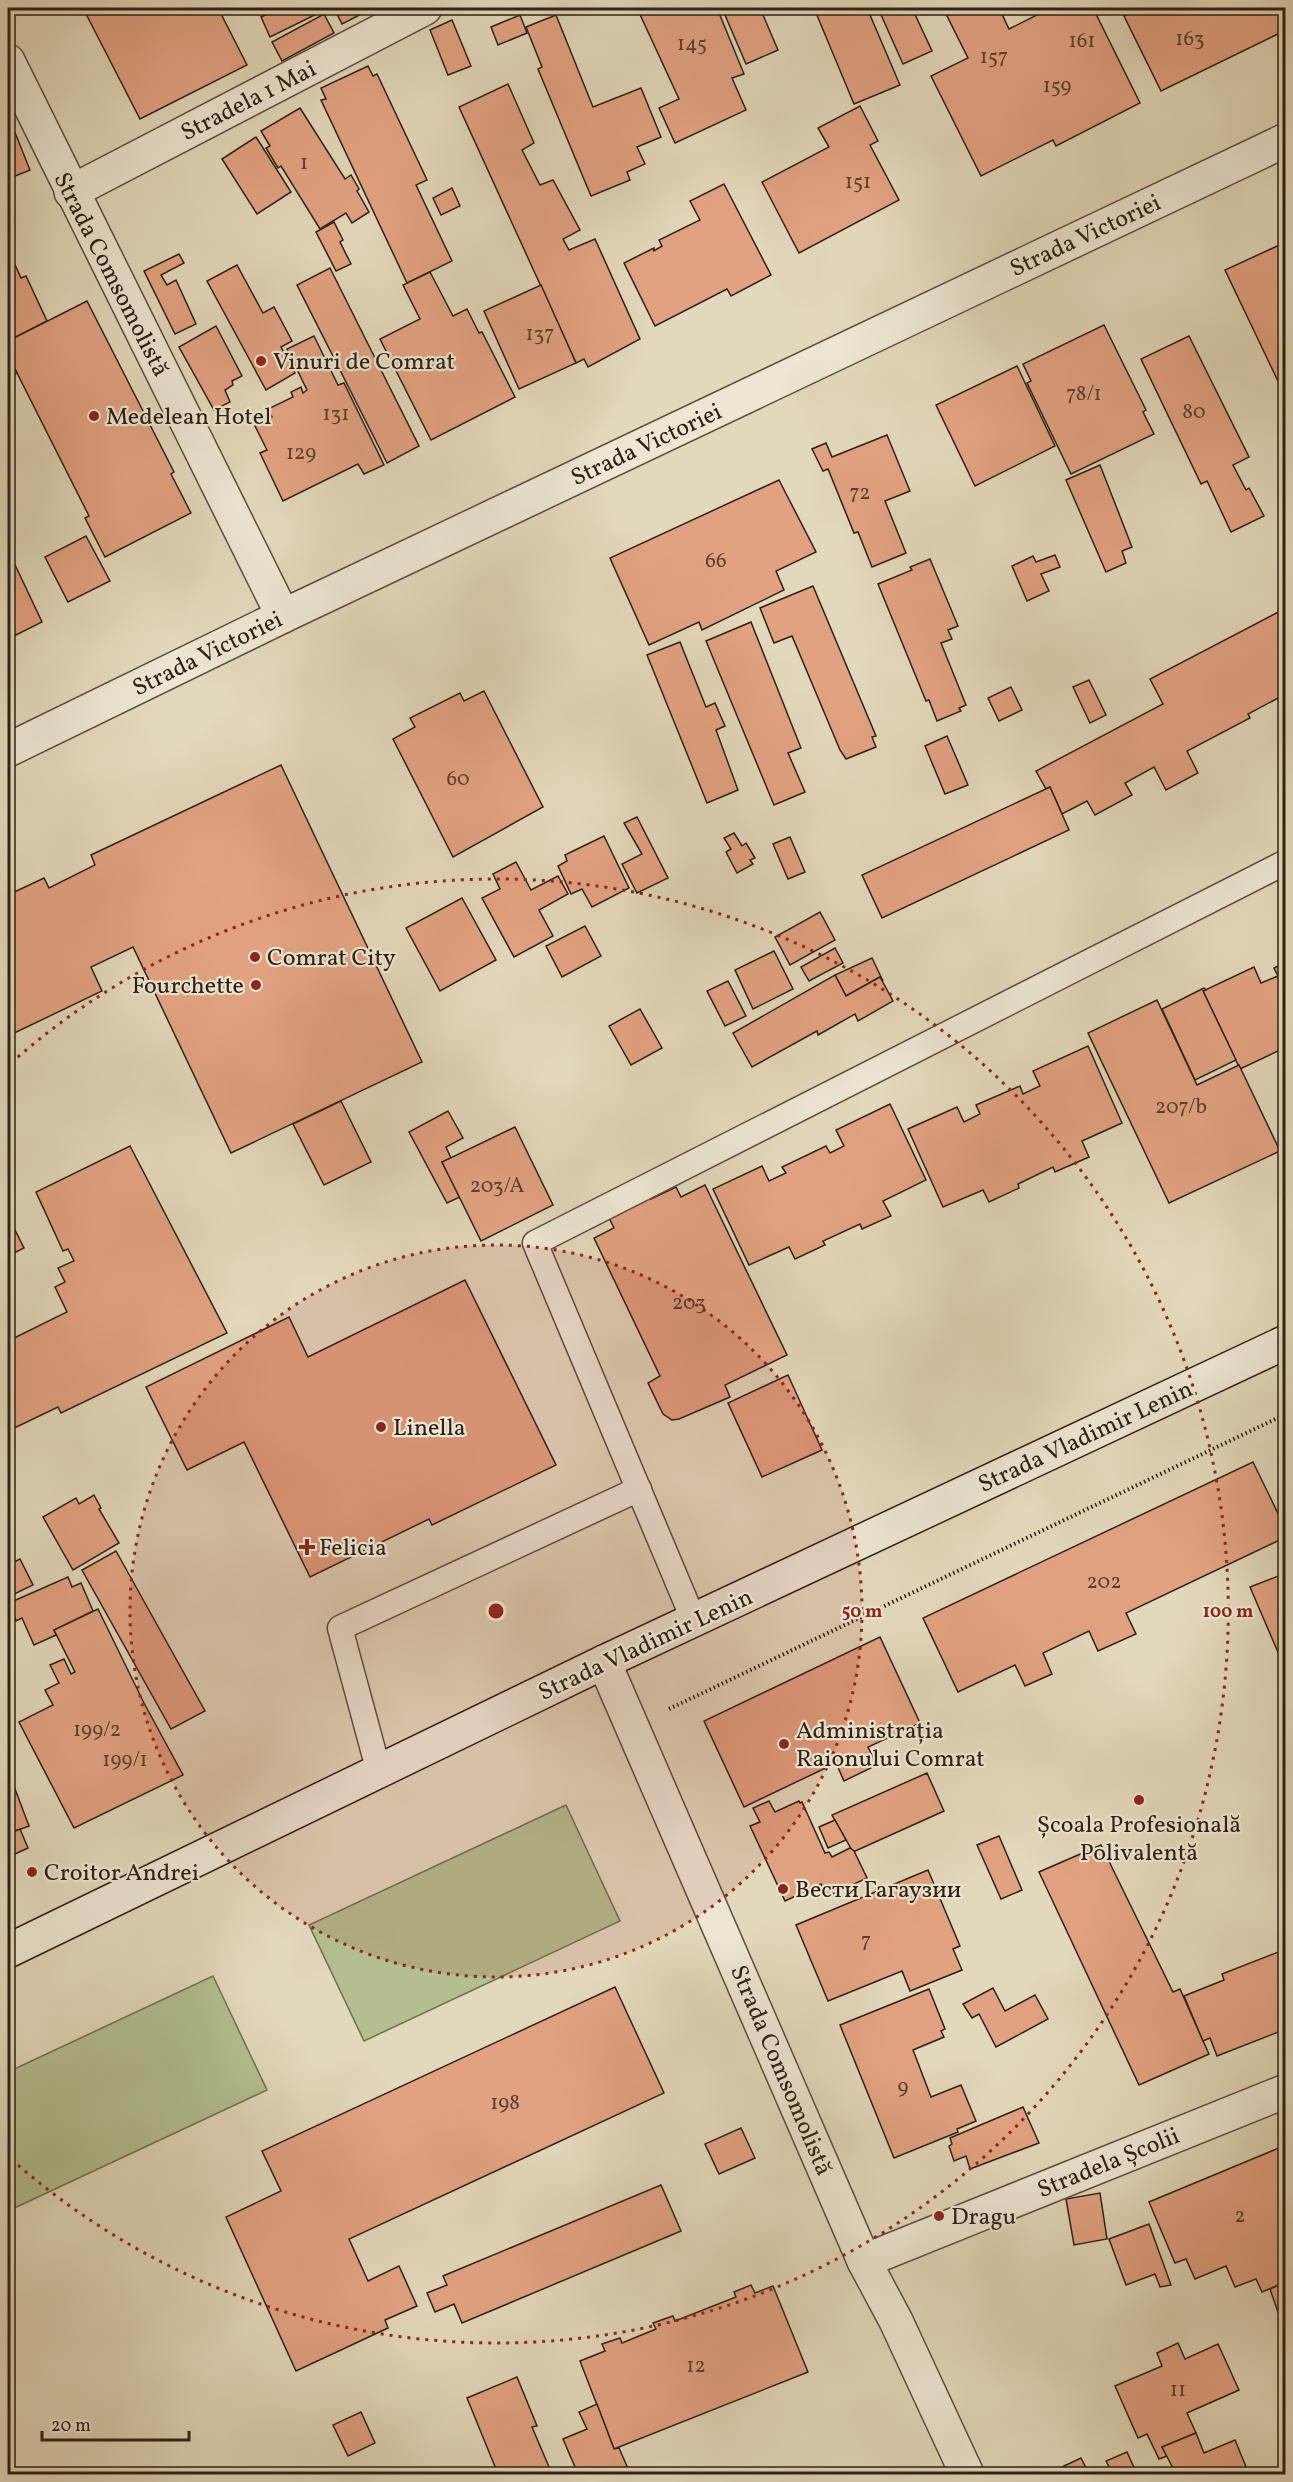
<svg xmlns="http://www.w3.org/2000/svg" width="1293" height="2482" viewBox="0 0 1293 2482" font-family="Vollkorn,serif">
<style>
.green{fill:#b3bf90;stroke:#707052;stroke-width:1.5}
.building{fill:#e2a281;stroke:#2d2014;stroke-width:1.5}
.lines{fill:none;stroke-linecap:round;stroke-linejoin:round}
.service-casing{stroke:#5a4e3e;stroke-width:27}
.minor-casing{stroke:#5a4e3e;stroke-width:36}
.secondary-casing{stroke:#2d2014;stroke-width:36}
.path{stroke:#2d2014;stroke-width:4;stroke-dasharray:1.5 3;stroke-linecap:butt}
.service{stroke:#ece6d2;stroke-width:24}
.minor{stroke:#ece6d2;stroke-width:33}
.secondary{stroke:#ece6d2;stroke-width:33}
.ring{fill:none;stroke:#8f2418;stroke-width:3;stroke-dasharray:3 6}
.poi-dot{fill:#8f2418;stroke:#ece6d2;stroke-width:2}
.labels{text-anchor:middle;stroke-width:4.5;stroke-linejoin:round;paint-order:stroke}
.number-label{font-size:21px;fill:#5a402f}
.street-label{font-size:24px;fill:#2d2014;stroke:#ece6d2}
.poi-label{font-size:24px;fill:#2d2014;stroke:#ece6d2;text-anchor:start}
.centre{fill:#8f2418;stroke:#ece6d2;stroke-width:3}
.ring-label{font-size:18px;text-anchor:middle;font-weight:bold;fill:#8f2418;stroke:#ece6d2;stroke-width:4.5;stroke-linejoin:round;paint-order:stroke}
</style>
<rect width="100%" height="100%" fill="#e2d8ba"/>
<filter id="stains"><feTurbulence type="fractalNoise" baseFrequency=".00333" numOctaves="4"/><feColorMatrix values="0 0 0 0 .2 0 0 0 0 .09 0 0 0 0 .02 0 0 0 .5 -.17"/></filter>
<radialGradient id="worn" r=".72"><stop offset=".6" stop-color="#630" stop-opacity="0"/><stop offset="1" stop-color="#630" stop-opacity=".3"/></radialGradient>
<g class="green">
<path d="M566 1805 620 1921 364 2041 309 1925Z"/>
<path d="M213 1976 267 2090 8 2211V2072Z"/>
</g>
<g class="building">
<path d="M83 8H218L247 65 140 119Z"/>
<path d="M281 8H321L323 11 270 37 261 17Z"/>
<path d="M334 8H373L342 24Z"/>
<path d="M637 8H717L744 74 732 78 746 110 675 143 659 108 679 99Z"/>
<path d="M722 8H760L778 50 746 64Z"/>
<path d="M814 8H867L900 85 854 104Z"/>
<path d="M878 8H912L932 51 903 64Z"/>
<path d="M943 8H999L1009 29 1045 11 1043 8H1093L1140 103 1056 146 1053 140 981 176 931 76 968 58Z"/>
<path d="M1142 8H1286V30L1161 91 1124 16Z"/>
<path d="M324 14 334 33 282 61 272 42Z"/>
<path d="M520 15 527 33 498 45 491 27Z"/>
<path d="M556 15 593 107 641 88 661 137 637 147 645 164 627 172 630 180 591 196 538 69 542 67 526 27Z"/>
<path d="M452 20 471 66 448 75 430 30Z"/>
<path d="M368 66 373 76 377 74 427 180 416 185 452 261 407 283 321 100 326 99 321 88Z"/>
<path d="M508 84 534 143 522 150 540 185 553 180 580 230 563 239 569 250 595 239 640 339 588 367 584 359 576 363 459 107Z"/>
<path d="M860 106 878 141 870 145 899 200 799 253 762 182 829 147 818 128Z"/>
<path d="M300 108 345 179 351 175 359 189 357 191 369 212 352 223 346 213 320 229 281 166 278 168 266 148 270 146 261 131Z"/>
<path d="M10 120 30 170 8 179V121Z"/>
<path d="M256 137 291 192 257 214 222 159Z"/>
<path d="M724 184 771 275 731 296 727 289 655 326 624 263 654 248V251L662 246 659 240 700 220 690 201Z"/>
<path d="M452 188 460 206 441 215 433 198Z"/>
<path d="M334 222 343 240 340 242 351 264 336 271 316 232Z"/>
<path d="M1286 242V398L1225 270Z"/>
<path d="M179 254 184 263 161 275 167 285 176 280 196 324 175 334 144 271Z"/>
<path d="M12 258 21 278 26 276 47 321 8 341V260Z"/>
<path d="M237 265 263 313 274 307 292 341 281 347 295 373 266 390 207 281Z"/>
<path d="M330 268 419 446 387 463 297 285Z"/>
<path d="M430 272 453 316 467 309 479 333 482 332 515 397 431 440 380 339 420 319 403 285Z"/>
<path d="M541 285 576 363 519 389 484 311Z"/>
<path d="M87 301 174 472 171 474 191 513 105 557 85 518 89 516 8 355V341Z"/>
<path d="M1104 325 1146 410 1143 412 1154 434 1071 474 1027 383 1031 381 1023 364Z"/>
<path d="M216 326 242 376 232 381 233 385 225 390 230 402 214 410 179 347Z"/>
<path d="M314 336 338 385 344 383 384 465 364 474 358 464 283 501 260 453 267 450 255 426 272 417 268 409 293 397 291 392 301 387 303 393 307 390 287 349Z"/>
<path d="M1189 336 1249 457 1233 465 1246 490 1249 488 1264 516 1231 532 1207 481 1201 484 1141 359Z"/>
<path d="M8 355 17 373 8 378Z"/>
<path d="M1017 366 1055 446 975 486 936 405Z"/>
<path d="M887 435 910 491 885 501 906 553 872 567 858 532 854 533 828 469 823 471 812 449 826 443 832 457Z"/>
<path d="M1100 465 1132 547 1122 551 1126 563 1106 572 1066 480Z"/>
<path d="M779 480 816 552 776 571 784 590 702 630 699 622 649 645 610 558Z"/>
<path d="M86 536 110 581 68 602 45 557Z"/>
<path d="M8 550 42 622 8 639Z"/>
<path d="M1055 555 1060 567 1041 574 1049 591 1027 601 1012 566 1033 556 1036 562Z"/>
<path d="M930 559 958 626 948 630 952 639 941 643 966 705 959 708 961 711 937 721 929 700 926 701 878 584 912 570 910 567Z"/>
<path d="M813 586 876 736 872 737 876 747 846 759 840 750 792 636 774 643 760 608Z"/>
<path d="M1286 608V699L1283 701 1280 697 1248 714 1250 718 1187 751 1198 773 1166 790 1154 767 1125 783 1132 795 1095 815 1087 801 1062 814 1050 787 1046 789 1036 771 1163 704 1150 679Z"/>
<path d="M751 622 801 748 788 753 805 792 774 805 706 641Z"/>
<path d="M680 642 706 707 715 703 725 726 716 730 738 790 707 803 647 655Z"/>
<path d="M1089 680 1106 715 1090 723 1073 687Z"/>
<path d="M1011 687 1022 710 999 721 988 698Z"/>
<path d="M484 691 543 807 453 857 393 739 415 727 410 718 460 693 464 701Z"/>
<path d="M947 736 968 785 945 794 925 746Z"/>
<path d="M281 765 422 1062 231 1153 133 947 91 967 102 991 8 1036V895L44 878 49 888 95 865 91 855Z"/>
<path d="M1050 787 1069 830 882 918 862 875Z"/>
<path d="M637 817 668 878 637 893 622 864 642 854 624 823Z"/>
<path d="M734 833 742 846 746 843 755 858 750 860 753 864 737 873 726 852 731 849 724 838Z"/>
<path d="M604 836 629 888 592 907 582 889 571 894 558 866 567 861 565 855Z"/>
<path d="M790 837 805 872 788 879 773 844Z"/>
<path d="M516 862 531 890 558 876 568 894 539 910 553 936 514 957 482 898 500 889 493 874Z"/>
<path d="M462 898 496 960 440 991 406 928Z"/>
<path d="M820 912 835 940 790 965 775 937Z"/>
<path d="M585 926 601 956 562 977 546 946Z"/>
<path d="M835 948 843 963 809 981 801 967Z"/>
<path d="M774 951 793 989 753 1009 735 970Z"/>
<path d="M872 958 883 981 880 977 846 996 835 975Z"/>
<path d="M1286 962V1062L1280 1050 1240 1069 1203 991 1254 967 1261 983 1278 976 1274 968Z"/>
<path d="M835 975 846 996 880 977 893 1001 858 1021 855 1014 818 1035 817 1031 752 1067 733 1033Z"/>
<path d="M728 981 746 1016 725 1026 707 991Z"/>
<path d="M1204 988 1206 990 1203 991 1236 1060 1195 1080 1162 1009Z"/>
<path d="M1157 1000 1197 1085 1239 1065 1280 1151 1169 1203 1088 1033Z"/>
<path d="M640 1009 662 1048 631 1065 609 1026Z"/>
<path d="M1088 1046 1122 1123 1082 1141 1089 1157 1055 1172 1053 1167 1018 1184 1019 1188 989 1202 983 1190 943 1207 908 1129 957 1107 964 1122 980 1114 976 1105 1020 1086 1023 1094 1040 1086 1033 1071Z"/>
<path d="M341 1101 371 1162 324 1185 293 1124Z"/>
<path d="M890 1104 926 1180 883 1201 891 1216 862 1229 860 1224 823 1241 825 1245 795 1259 789 1247 749 1265 713 1189 762 1166 769 1181 786 1173 782 1167 826 1146 830 1153 844 1146 836 1130Z"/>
<path d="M448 1111 463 1138 446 1147 451 1158 442 1162 460 1197 447 1203 409 1132Z"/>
<path d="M515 1127 553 1205 481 1241 442 1162Z"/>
<path d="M130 1146 227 1333 61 1413 58 1407 8 1431V1341L67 1312 55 1287 65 1282 58 1268 74 1261 68 1249 63 1251 36 1192Z"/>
<path d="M705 1185 787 1355 725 1385 730 1397 679 1419 672 1420 663 1414 648 1383 660 1376 594 1238 614 1228 608 1216 650 1196 651 1199 676 1187 681 1197Z"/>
<path d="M8 1216 24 1248 8 1256Z"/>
<path d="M465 1280 556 1465 432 1525 429 1519 310 1577 244 1442 187 1470 146 1387 289 1317 308 1357Z"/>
<path d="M788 1375 822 1450 762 1477 728 1403Z"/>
<path d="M1253 1462 1286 1530V1537L1126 1613 1136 1634 1098 1651 1089 1631 1043 1653 1052 1674 1025 1686 1015 1665 958 1692 923 1618Z"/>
<path d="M94 1495 101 1508 99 1509 119 1543 73 1570 43 1517 76 1498 79 1504Z"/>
<path d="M116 1551 205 1711 171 1729 82 1570Z"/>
<path d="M20 1559 33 1585 8 1597V1565Z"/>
<path d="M1286 1573V1671L1250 1587Z"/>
<path d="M68 1577 72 1587 81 1583 93 1611 54 1630 56 1635 34 1645 22 1618 16 1621 9 1603Z"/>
<path d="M98 1609 144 1703 183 1775 74 1828 19 1722 53 1705 45 1690 59 1683 50 1665 64 1659 71 1674 75 1672 54 1630Z"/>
<path d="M880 1637 920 1723 868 1747 877 1765 844 1781 836 1763 744 1807 704 1721Z"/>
<path d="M927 1773 944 1811 853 1852 832 1815Z"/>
<path d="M12 1781 29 1826 8 1834V1783Z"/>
<path d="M769 1801 775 1812 799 1801 800 1803 802 1802 825 1853 829 1852 832 1857 850 1848 854 1851 867 1878 827 1897 821 1884 785 1901 750 1826 760 1822 753 1808Z"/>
<path d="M835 1820 846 1840 828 1848 819 1827Z"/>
<path d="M20 1829 28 1848 8 1857V1834Z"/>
<path d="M999 1836 1022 1890 1001 1899 977 1845Z"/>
<path d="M1101 1845 1173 1992 1180 1989 1209 2054 1139 2085 1039 1872Z"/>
<path d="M928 1870 960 1946 953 1949 962 1970 910 1991 902 1971 828 2001 796 1925Z"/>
<path d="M1286 1949V2029L1217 2056 1210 2038 1203 2041 1184 1996 1224 1980 1222 1974Z"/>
<path d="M615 1987 664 2093 349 2239 368 2281 399 2266 417 2306 385 2320 388 2328 296 2371 226 2217 281 2191 262 2151Z"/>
<path d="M993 1988 1005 2011 1035 1995 1048 2019 996 2047 979 2014 972 2018 963 2004Z"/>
<path d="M929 1989 945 2029 941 2031 944 2037 913 2050 931 2097 961 2085 976 2121 957 2129 958 2132 894 2158 840 2025Z"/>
<path d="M1023 2107 1039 2143 970 2169 966 2156 954 2161 949 2146 952 2144 950 2138Z"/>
<path d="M741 2128 755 2158 719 2174 705 2144Z"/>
<path d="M1286 2145V2282L1262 2292 1256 2279 1235 2287 1226 2266 1195 2279 1186 2259 1175 2263 1149 2202Z"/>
<path d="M661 2185 681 2231 462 2323 454 2304 435 2312 427 2293 447 2285 443 2276Z"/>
<path d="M1100 2193 1107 2239 1074 2245 1066 2199Z"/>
<path d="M1149 2224 1171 2285 1160 2287 1155 2274 1126 2285 1109 2239Z"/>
<path d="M1286 2282V2336L1270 2289Z"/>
<path d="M751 2285 755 2293 773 2286 808 2372 614 2449 580 2361 605 2351 602 2344 620 2338 622 2343 656 2329 653 2323 673 2316 675 2321 736 2297 734 2292Z"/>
<path d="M1178 2343 1185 2359 1218 2344 1239 2390 1187 2413 1196 2433 1162 2447 1167 2456 1159 2459 1147 2434 1138 2438 1115 2386 1162 2366 1157 2353Z"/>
<path d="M517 2377 537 2426 532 2427 552 2474H498L467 2398Z"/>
<path d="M597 2404 614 2449 619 2448 630 2473 602 2474 599 2468 578 2474 563 2439 587 2429 579 2412Z"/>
<path d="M361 2412 375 2443 348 2456 333 2425Z"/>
<path d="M1196 2433 1204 2453 1235 2440 1249 2474H1176L1162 2447Z"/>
<path d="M1127 2452 1137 2474H1113L1106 2461Z"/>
<path d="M1081 2458 1089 2474H1047Z"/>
</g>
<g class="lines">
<defs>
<g id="service">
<path d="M694 1621 535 1243 1286 862"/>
<path d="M379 1772 340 1628 639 1489"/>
</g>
<g id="minor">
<path d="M8 61 283 616"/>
<path d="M71 192 425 8"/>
<path d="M8 750 283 616 1286 140"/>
<path d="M604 1662 864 2261 896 2321 967 2474"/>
<path d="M864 2261 1286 2091"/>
</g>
<path id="secondary" d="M8 1951 604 1662 1286 1342"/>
</defs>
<use href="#service" class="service-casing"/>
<use href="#minor" class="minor-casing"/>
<use href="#secondary" class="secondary-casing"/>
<path class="path" d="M669 1709 1286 1414"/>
<use href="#service" class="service"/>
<use href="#minor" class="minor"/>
<use href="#secondary" class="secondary"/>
</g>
<circle cx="496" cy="1611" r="366" fill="#8f2418" fill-opacity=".12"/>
<g class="ring">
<circle cx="496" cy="1611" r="366"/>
<path d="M11 1063A732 732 0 1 1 11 2159"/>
</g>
<g class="poi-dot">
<circle cx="261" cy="361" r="6"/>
<circle cx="94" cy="416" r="6"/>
<circle cx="255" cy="957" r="6"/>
<circle cx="256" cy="985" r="6"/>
<circle cx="381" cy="1427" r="6"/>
<path d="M304 1538h6v6h6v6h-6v6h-6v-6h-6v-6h6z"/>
<circle cx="784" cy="1744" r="6"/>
<circle cx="1139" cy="1800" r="6"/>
<circle cx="32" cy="1872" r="6"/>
<circle cx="783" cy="1889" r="6"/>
<circle cx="939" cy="2216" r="6"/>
</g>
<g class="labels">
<g class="number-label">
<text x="1190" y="45">163</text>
<text x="1082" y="47">161</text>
<text x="692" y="50">145</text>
<text x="994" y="63">157</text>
<text x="1057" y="92">159</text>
<text x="304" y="169">1</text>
<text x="858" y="188">151</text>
<text x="540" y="340">137</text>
<text x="1084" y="400">78/1</text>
<text x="1194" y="418">80</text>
<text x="336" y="420">131</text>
<text x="301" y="459">129</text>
<text x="860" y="499">72</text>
<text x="716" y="567">66</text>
<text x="458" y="785">60</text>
<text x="1181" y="1113">207/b</text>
<text x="497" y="1192">203/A</text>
<text x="689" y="1309">203</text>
<text x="1104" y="1588">202</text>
<text x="97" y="1736">199/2</text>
<text x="125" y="1766">199/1</text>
<text x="866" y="1947">7</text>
<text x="903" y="2093">9</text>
<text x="505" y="2109">198</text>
<text x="1240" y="2222">2</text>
<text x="696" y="2372">12</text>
<text x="1178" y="2396">11</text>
</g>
<g class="street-label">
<text transform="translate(248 100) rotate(-27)" y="8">Stradela 1 Mai</text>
<text transform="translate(1085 235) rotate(-25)" y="8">Strada Victoriei</text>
<text transform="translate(112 274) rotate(63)" y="8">Strada Comsomolistă</text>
<text transform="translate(646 444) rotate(-25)" y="8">Strada Victoriei</text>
<text transform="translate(207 653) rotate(-26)" y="8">Strada Victoriei</text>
<text transform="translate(1085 1436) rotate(-25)" y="8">Strada Vladimir Lenin</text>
<text transform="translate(645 1644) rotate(-25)" y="8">Strada Vladimir Lenin</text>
<text transform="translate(782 2070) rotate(67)" y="8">Strada Comsomolistă</text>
<text transform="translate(1108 2162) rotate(-22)" y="8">Stradela Școlii</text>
</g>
<g class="poi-label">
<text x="273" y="369">Vinuri de Comrat</text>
<text x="106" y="424">Medelean Hotel</text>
<text x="267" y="965">Comrat City</text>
<text x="244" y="993" text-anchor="end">Fourchette</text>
<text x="393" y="1435">Linella</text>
<text x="319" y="1555">Felicia</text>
<text x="796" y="1738">Administrația<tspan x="796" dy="28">Raionului Comrat</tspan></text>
<text x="1139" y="1832" text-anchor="middle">Școala Profesională<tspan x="1139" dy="28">Polivalentă</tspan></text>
<text x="44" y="1880">Croitor Andrei</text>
<text x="795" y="1897">Вести Гагаузии</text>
<text x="951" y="2224">Dragu</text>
</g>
</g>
<circle cx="496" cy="1611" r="9" class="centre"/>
<g class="ring-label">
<text x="862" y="1617">50 m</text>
<text x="1228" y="1617">100 m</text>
</g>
<rect width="1293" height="2482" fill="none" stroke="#e2d8ba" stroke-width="30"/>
<rect x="9" y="9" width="1275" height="2464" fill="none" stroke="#2d2014" stroke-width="3"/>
<rect x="15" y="15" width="1263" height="2452" fill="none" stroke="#2d2014" stroke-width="1.5"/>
<path d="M42 2431v9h147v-9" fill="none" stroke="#2d2014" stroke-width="3"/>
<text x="51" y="2431" font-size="18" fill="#2d2014" stroke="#ece6d2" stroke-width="4.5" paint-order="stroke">20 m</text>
<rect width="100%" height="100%" filter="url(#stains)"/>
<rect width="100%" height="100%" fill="url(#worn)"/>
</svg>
